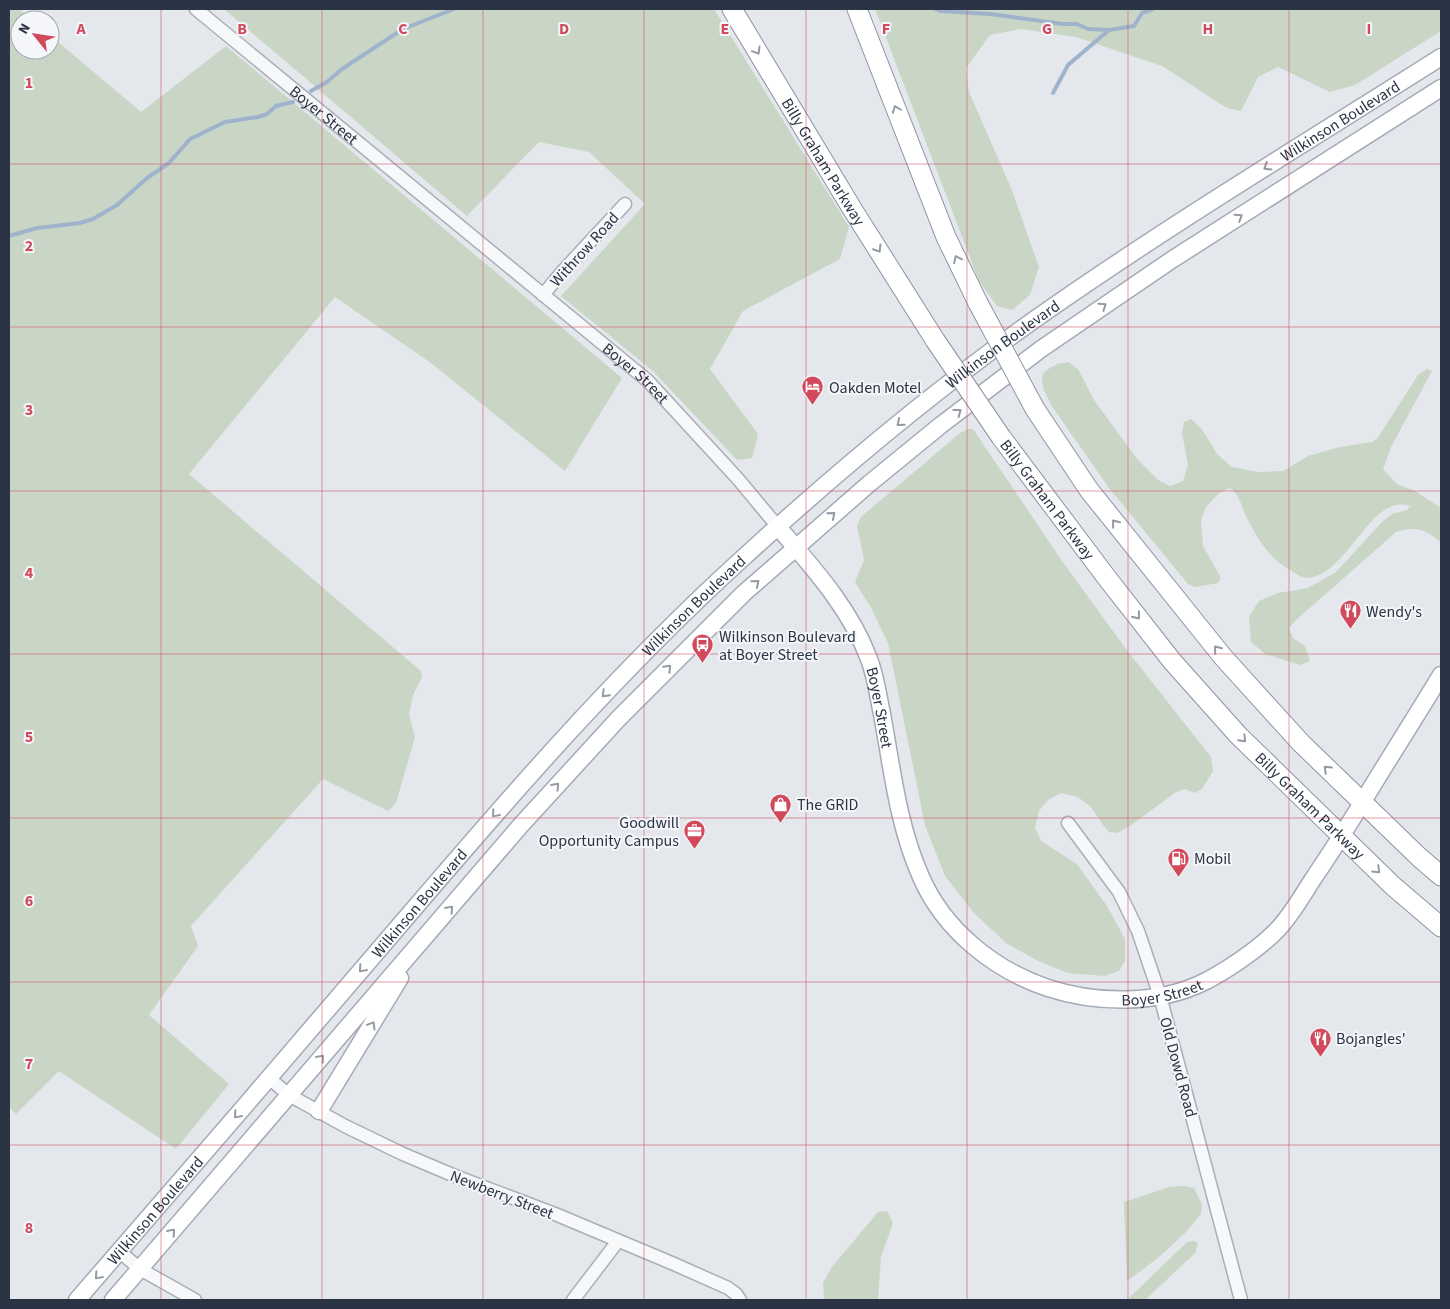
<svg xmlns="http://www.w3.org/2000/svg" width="1450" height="1309" viewBox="0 0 1450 1309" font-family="'Source Sans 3',sans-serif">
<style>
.green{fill:#c9d6c5}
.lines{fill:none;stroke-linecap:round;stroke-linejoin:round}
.stream{stroke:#9fb4cc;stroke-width:4}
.minor-casing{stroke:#a9aeb7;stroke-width:15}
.major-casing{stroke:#a3abb8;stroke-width:19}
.highway-casing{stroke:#8b94a3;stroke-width:21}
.minor{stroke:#f7f8fa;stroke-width:12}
.major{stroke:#fff;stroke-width:16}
.highway{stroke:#fff;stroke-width:19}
.highway-bridge-casing{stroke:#8b94a3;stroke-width:21;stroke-linecap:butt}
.highway-bridge{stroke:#fff;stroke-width:19}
.oneway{stroke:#959aa2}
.grid{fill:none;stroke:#d1495b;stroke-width:1;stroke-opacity:0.55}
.labels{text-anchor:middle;stroke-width:4;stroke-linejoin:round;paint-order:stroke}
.street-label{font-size:16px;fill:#2b3445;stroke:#f4f6f9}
.poi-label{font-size:16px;fill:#2b3445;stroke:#f4f6f9;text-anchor:start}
.grid-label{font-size:16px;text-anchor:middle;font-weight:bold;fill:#d1495b;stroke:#f4f6f9;stroke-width:4;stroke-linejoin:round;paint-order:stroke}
</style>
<rect width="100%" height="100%" fill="#e4e7ec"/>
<g class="green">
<path d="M9 9H19L33 20H20V50H50V35L141 112 226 46 622 378 565 471 431 363 335 297 189 474 421 671 422 677 413 695 409 715 415 737 396 803 388 811 323 779 191 926 198 946 149 1015 229 1084 176 1149 59 1071 16 1114 9 1107Z"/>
<path d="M224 9H714L849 227 840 259 743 311 710 369 758 434 752 458 737 460 653 371 561 296 645 204 589 152 539 142 467 216Z"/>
<path d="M875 9H1441V31L1355 85 1330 92 1278 67 1258 77 1241 111 1227 108 1162 66 1076 37 1021 29 990 35 966 68 969 92 1011 188 1039 267 1030 295 1012 310 997 306 979 281Z"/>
<path d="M1069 362 1078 369 1094 400 1137 459 1158 480 1170 486 1183 481 1188 465 1182 433 1184 422 1191 419 1202 429 1217 454 1232 467 1259 472 1283 471 1308 456 1340 447 1372 442 1377 439 1418 375 1427 369 1432 371 1391 447 1383 469 1397 484 1415 491 1441 508V543C1426 529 1416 526 1396 532L1295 621 1289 628 1293 638 1305 646 1310 661 1300 665 1265 654 1251 642 1249 617 1259 601 1278 593 1308 588 1336 572 1382 522 1392 514 1407 510 1410 506C1370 492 1347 578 1306 578 1302 578 1297 574 1293 572 1269 559 1256 537 1245 514 1241 504 1239 494 1230 488L1219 493 1206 507 1201 520 1203 546 1221 578 1218 583 1195 587 1188 584 1109 488 1051 405 1043 388 1042 376 1045 371 1057 364Z"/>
<path d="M968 429H973L1062 561 1126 649 1211 757 1213 771 1202 789 1195 793 1185 789 1176 792 1130 826 1117 833 1109 832 1103 825 1091 807 1078 797 1061 793 1048 800 1039 811 1035 828 1041 841 1077 864 1107 906 1125 939V961L1119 971 1105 976 1068 973 1038 961 1006 943 974 913 945 876 925 825 888 643 870 606 855 582 864 560 857 526 861 517 960 433Z"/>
<path d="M1184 1186 1194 1188 1202 1204 1201 1214 1187 1231 1158 1258 1127 1281 1124 1202 1169 1187Z"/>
<path d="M887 1211 893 1223 881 1257 878 1300H824L823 1283 832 1267 878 1212Z"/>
<path d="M1195 1241 1198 1244 1195 1253 1145 1300H1127L1187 1242Z"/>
</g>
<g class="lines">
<g class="stream">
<path d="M935 9 940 11 990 14 1063 24H1077L1088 29 1109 30 1134 26 1142 13 1153 9"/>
<path d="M311 91 327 82 342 69 403 29 454 9"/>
<path d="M1053 93 1068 65 1109 30"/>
<path d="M9 236 37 228 80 223 93 219 117 205 147 178 169 163 190 139 225 122 258 117 267 114 276 106 293 102"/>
</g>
<defs>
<g id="minor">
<path id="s1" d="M196 9 648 381 738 479 778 527"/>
<path d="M543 295 562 272 625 204"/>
<path d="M1068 823 1119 892 1138 931 1160 996 1241 1300"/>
<path d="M269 1078 289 1095 345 1126 403 1154 455 1176 555 1214 674 1264 728 1288 736 1294 740 1300"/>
<path d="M119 1251 140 1269 195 1300"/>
<path d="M573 1300 618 1241"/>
</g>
<g id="major">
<path id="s2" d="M778 527C813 568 850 608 869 659 876 677 878 696 882 714 892 768 898 826 921 877 944 930 994 970 1048 988 1097 1004 1159 1005 1206 981 1214 977 1222 972 1230 967 1247 956 1264 944 1278 929 1292 914 1302 896 1313 879 1330 854 1346 829 1362 803 1388 760 1415 718 1441 675"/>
<path d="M319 1111 400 978"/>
<path id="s3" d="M77 1300C183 1178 289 1055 394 932 505 802 617 672 744 557 838 471 937 388 1041 315 1171 224 1307 142 1441 57"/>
<path d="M113 1300 521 825 619 718 744 593 870 483 941 425 1041 349 1173 259 1441 88"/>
</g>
<g id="highway">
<path id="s4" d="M732 9 851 207 935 340"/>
<path d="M857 9 946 237 978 303"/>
<path d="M1035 409 1089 490 1223 657 1301 743 1419 857 1441 876"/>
<path id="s5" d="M1001 437 1107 578 1172 661 1238 735 1393 886 1441 927"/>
</g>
</defs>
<use href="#minor" class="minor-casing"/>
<use href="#major" class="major-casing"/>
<use href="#highway" class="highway-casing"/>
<use href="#minor" class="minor"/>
<use href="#major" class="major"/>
<use href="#highway" class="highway"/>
<defs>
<g id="highway-bridge">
<path d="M978 303 1035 409"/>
<path d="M935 340 1001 437"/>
</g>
</defs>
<use href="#highway-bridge" class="highway-bridge-casing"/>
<use href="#highway-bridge" class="highway-bridge"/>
</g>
<defs><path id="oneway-chevron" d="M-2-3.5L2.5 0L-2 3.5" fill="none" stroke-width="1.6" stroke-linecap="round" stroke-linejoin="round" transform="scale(1.25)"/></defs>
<g class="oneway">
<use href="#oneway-chevron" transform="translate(757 51) rotate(59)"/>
<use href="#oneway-chevron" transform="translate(896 109) rotate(-111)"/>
<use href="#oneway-chevron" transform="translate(1267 167) rotate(148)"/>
<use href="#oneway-chevron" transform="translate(1239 217) rotate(-33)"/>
<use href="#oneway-chevron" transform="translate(878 249) rotate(58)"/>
<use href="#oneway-chevron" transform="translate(957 259) rotate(-116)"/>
<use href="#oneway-chevron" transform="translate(1103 306) rotate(-35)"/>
<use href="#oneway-chevron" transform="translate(958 412) rotate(-37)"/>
<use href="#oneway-chevron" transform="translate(900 423) rotate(140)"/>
<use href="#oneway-chevron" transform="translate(832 515) rotate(-41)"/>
<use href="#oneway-chevron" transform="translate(1115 523) rotate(-129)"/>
<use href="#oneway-chevron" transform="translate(756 583) rotate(-41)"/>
<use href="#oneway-chevron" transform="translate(1137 616) rotate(52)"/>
<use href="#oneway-chevron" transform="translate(1217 649) rotate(-129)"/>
<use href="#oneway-chevron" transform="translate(668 668) rotate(-46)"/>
<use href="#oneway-chevron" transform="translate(605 694) rotate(134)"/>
<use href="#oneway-chevron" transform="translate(1243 739) rotate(45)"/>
<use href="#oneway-chevron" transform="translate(1327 769) rotate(-136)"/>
<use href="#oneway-chevron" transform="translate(556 786) rotate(-48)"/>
<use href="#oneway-chevron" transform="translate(495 814) rotate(131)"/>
<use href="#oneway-chevron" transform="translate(1377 870) rotate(44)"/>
<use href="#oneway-chevron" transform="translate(450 909) rotate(-49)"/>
<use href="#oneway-chevron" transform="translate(362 969) rotate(131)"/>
<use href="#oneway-chevron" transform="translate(372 1025) rotate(-59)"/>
<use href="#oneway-chevron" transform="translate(321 1058) rotate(-49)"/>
<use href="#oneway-chevron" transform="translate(237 1115) rotate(131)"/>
<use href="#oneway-chevron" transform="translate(172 1232) rotate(-49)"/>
<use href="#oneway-chevron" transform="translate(98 1276) rotate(131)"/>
</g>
<path class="grid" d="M161 9V1300M322 9V1300M483 9V1300M644 9V1300M806 9V1300M967 9V1300M1128 9V1300M1289 9V1300M9 164H1441M9 327H1441M9 491H1441M9 654H1441M9 818H1441M9 982H1441M9 1145H1441"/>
<defs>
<symbol id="hotel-pin" viewBox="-11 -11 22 30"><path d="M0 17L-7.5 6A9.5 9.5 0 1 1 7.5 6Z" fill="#d1495b" stroke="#f4f6f9"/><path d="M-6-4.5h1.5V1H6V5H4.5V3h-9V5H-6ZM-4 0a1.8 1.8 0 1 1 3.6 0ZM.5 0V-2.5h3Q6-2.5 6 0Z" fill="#fff"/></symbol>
<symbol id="restaurant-pin" viewBox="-11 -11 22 30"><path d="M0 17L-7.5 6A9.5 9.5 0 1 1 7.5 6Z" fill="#d1495b" stroke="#f4f6f9"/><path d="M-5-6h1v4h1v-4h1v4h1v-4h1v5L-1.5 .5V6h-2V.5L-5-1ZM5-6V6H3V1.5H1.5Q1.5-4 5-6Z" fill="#fff"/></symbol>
<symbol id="bus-pin" viewBox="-11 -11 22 30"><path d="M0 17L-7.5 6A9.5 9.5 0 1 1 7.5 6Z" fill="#d1495b" stroke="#f4f6f9"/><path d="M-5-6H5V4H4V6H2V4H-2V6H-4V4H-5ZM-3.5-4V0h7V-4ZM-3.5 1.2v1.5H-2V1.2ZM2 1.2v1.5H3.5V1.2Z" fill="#fff"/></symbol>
<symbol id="shop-pin" viewBox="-11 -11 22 30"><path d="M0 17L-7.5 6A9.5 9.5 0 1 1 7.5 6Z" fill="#d1495b" stroke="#f4f6f9"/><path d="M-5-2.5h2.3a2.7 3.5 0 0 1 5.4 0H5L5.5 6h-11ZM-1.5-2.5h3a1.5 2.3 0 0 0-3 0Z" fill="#fff"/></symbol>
<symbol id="office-pin" viewBox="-11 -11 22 30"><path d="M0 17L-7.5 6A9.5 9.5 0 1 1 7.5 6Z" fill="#d1495b" stroke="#f4f6f9"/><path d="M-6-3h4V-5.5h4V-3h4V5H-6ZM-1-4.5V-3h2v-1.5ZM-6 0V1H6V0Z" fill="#fff"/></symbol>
<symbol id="fuel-pin" viewBox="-11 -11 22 30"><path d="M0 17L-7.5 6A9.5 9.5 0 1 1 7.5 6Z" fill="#d1495b" stroke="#f4f6f9"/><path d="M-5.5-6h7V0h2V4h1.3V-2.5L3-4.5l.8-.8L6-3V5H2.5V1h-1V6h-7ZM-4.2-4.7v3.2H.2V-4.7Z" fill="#fff"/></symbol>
</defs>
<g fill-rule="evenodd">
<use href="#hotel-pin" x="800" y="374" width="25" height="34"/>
<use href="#restaurant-pin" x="1338" y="598" width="25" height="34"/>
<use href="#bus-pin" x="690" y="632" width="25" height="34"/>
<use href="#shop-pin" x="768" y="792" width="25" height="34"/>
<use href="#office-pin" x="682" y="818" width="25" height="34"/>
<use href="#fuel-pin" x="1166" y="846" width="25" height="34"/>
<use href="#restaurant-pin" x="1308" y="1026" width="25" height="34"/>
</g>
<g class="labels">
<g class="street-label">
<text dy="6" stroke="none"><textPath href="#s1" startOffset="166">Boyer Street</textPath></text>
<text dy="6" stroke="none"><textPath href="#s3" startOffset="1739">Wilkinson Boulevard</textPath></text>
<text dy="6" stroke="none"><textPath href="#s4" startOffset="178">Billy Graham Parkway</textPath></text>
<text transform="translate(584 249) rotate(-48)" y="6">Withrow Road</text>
<text dy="6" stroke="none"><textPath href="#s3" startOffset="1334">Wilkinson Boulevard</textPath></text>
<text dy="6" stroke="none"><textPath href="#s1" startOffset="571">Boyer Street</textPath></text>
<text dy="6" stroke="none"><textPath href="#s5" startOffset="78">Billy Graham Parkway</textPath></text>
<text dy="6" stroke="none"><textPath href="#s3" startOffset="929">Wilkinson Boulevard</textPath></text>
<text dy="6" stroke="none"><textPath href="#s2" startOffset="211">Boyer Street</textPath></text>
<text dy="6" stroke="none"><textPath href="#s5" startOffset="482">Billy Graham Parkway</textPath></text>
<text dy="6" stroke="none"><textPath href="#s3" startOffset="524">Wilkinson Boulevard</textPath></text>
<text dy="6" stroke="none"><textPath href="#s2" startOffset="675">Boyer Street</textPath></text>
<text transform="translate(1179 1067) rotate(75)" y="6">Old Dowd Road</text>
<text transform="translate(502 1194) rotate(21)" y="6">Newberry Street</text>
<text dy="6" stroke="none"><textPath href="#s3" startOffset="119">Wilkinson Boulevard</textPath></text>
</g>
<g class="poi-label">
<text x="829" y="393">Oakden Motel</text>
<text x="1366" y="617">Wendy's</text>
<text x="719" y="642">Wilkinson Boulevard<tspan x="719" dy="18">at Boyer Street</tspan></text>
<text x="797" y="810">The GRID</text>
<text x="679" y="828" text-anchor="end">Goodwill<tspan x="679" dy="18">Opportunity Campus</tspan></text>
<text x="1194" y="864">Mobil</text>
<text x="1336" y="1044">Bojangles'</text>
</g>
</g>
<g class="grid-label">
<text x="81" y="34">A</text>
<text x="242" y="34">B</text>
<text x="403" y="34">C</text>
<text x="564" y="34">D</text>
<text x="725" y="34">E</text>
<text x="886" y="34">F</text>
<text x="1047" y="34">G</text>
<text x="1208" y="34">H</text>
<text x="1369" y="34">I</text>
<text x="29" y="88">1</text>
<text x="29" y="251">2</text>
<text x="29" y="415">3</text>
<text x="29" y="578">4</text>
<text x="29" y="742">5</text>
<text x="29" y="906">6</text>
<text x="29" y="1069">7</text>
<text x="29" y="1233">8</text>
</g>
<rect width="1450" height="1309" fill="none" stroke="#2b3445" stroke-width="20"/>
<g transform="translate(35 35) rotate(300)"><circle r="24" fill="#f4f6f9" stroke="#a4a8b1"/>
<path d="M0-4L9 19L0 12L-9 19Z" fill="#d1495b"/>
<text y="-8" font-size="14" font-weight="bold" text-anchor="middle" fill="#2b3445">N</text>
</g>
</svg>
